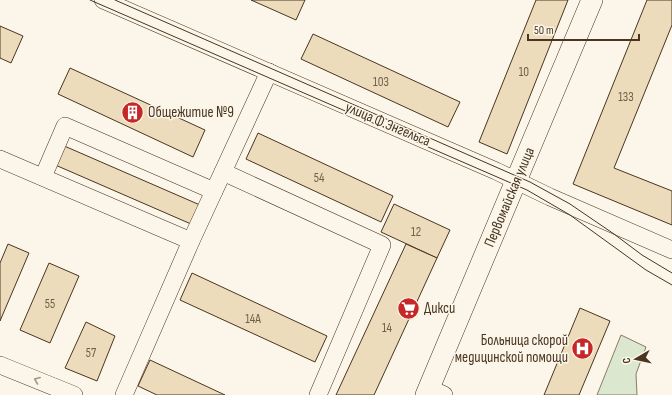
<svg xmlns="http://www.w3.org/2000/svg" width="672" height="395" viewBox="0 0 672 395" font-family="'Sofia Sans Condensed',sans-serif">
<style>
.green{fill:#dce7d0;stroke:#887966}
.building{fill:#ecdcbc;stroke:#4a3520}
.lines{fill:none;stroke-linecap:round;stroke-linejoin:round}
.minor-casing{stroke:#4a3520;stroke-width:18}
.major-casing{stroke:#4a3520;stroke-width:22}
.minor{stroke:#fbf6e9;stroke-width:17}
.major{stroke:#fbf6e9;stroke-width:21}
.tram{stroke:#4a3520;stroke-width:1}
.oneway{stroke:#a29684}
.labels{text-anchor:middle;stroke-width:3;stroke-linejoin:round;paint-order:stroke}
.number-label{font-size:13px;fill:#725f47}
.poi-label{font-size:15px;fill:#4a3520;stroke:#fbf6e9;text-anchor:start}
.street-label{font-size:15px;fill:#4a3520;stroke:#fbf6e9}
</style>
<rect width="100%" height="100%" fill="#fbf6e9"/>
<path class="green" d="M621 335 646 347 636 374 637 395H597Z"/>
<g class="building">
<path d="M251 0H305L296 20Z"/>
<path d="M536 0H568L507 154 479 142Z"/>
<path d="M647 0H672V25L614 168 672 191V225L573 184Z"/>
<path d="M0 26 23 36 11 63 0 58Z"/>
<path d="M313 34 460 102 448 127 301 59Z"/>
<path d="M70 68 205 130 193 157 58 94Z"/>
<path d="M258 133 393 196 381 222 246 159Z"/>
<path d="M62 145 200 205 191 224 53 164Z"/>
<path d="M394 204 450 230 437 258 381 232Z"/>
<path d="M8 244 29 253 0 321V263Z"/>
<path d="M406 244 437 258 374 395H336Z"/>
<path d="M49 263 79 276 50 343 20 330Z"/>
<path d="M192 273 327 336 315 362 180 300Z"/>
<path d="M580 308 610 321 579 395H544Z"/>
<path d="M86 322 115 336 97 381 65 368Z"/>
<path d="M150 360 225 395H157L138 386Z"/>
</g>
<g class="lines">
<defs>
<g id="minor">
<path d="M103 0 496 171 550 197 672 250"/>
<path d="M0 159 191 241"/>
<path d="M223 172 382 245 318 395"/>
<path d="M43 177 65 126 214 191"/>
<path d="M0 365 74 395"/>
<path d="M429 388 444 395"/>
<path d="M124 395 191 241 269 72"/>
</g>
<path id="major" d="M426 395 592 0"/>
</defs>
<use href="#minor" class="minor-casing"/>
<use href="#major" class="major-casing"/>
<use href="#minor" class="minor"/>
<use href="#major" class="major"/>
<g class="tram">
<path d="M90 0 527 190 570 215 646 270 672 285"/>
<path d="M115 0 530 182 570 204 614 234 642 255 672 273"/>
</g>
</g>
<defs><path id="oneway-chevron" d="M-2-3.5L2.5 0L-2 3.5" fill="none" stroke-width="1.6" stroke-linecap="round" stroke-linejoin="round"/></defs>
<use class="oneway" href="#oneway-chevron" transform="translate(37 380) rotate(-158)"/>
<defs>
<symbol id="building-disc" viewBox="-11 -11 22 22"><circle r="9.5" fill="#c62828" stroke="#fbf6e9"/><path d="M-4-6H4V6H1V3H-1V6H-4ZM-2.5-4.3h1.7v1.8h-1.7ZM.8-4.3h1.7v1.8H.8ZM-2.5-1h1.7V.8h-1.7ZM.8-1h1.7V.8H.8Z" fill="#fff"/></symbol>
<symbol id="supermarket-disc" viewBox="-11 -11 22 22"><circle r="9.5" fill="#c62828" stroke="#fbf6e9"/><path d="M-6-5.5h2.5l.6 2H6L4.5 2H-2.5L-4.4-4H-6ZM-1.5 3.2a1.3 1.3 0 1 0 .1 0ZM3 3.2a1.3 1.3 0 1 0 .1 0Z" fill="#fff"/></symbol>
<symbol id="hospital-disc" viewBox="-11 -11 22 22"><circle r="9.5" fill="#c62828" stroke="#fbf6e9"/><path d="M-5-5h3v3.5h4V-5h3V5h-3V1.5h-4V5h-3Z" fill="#fff"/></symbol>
</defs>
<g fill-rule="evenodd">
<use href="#building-disc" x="120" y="100" width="25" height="25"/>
<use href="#supermarket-disc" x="396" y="296" width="25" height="25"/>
<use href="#hospital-disc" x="570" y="336" width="25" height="25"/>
</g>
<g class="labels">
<g class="number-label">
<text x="524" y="76">10</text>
<text x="381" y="86">103</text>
<text x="626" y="101">133</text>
<text x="319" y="182">54</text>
<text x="416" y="236">12</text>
<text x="50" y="308">55</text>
<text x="253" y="323">14А</text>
<text x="387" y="332">14</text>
<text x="91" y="357">57</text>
</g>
<g class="poi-label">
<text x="148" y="117">Общежитие №9</text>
<text x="424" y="313">Дикси</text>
<text x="568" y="345" text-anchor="end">Больница скорой<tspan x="568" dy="17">медицинской помощи</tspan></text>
</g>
<g class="street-label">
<text transform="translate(388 124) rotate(23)" y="5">улица Ф.Энгельса</text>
<text transform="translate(509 197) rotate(-67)" y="5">Первомайская улица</text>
</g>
</g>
<g transform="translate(636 359) rotate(261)" stroke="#fbf6e9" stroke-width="3" paint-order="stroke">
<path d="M0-3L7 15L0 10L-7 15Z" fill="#4a3520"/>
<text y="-6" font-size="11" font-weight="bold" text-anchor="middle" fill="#4a3520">С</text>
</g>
<path d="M528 34v6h111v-6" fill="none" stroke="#4a3520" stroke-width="2"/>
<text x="534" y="34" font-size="12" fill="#4a3520" stroke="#fbf6e9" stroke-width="3" paint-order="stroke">50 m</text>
</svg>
